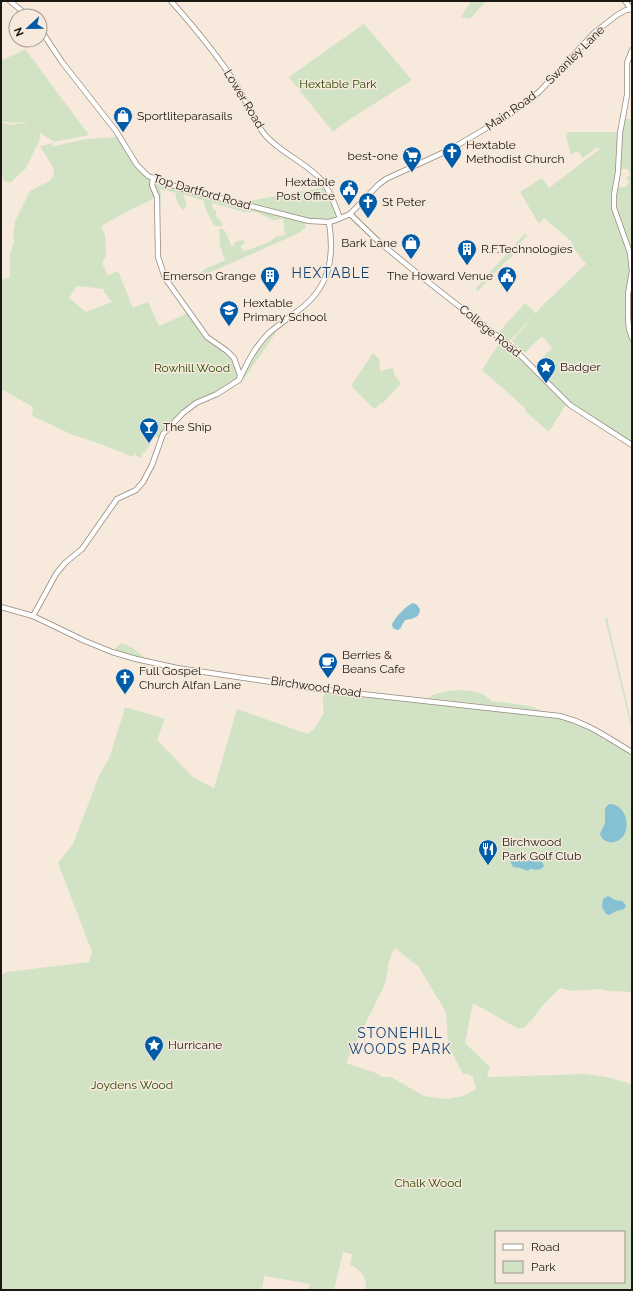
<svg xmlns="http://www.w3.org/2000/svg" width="633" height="1291" viewBox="0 0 633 1291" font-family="Raleway,sans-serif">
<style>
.green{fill:#d2e3c5;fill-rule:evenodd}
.water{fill:#85c1d3}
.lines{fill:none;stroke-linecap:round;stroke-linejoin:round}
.secondary-casing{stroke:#95897e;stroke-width:6}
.secondary{stroke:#fff;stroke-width:4.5}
.labels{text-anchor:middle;stroke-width:3;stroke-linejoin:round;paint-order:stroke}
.street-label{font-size:12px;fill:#1b1712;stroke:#f7eadd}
.park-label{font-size:12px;fill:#284500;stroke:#f7eadd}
.poi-label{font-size:12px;fill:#1b1712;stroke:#f7eadd;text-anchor:start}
.quarter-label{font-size:14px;letter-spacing:1px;fill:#114375;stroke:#f7eadd}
</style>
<rect width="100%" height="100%" fill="#f7eadd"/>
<g class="green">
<path d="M471 1H486L470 19 461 17Z"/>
<path d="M364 24 412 80 344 123 333 132 289 77Z"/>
<path d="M25 49 89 135 54 142 40 133V139L26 168 10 183 3 181V175L1 172V122L11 125 22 123 27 124 24 122 12 123 1 121V61Z"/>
<path d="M623 119H632V253L615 207 616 188 625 187 628 184 629 180H626L627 176H630L628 169H620Z"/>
<path d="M565 132H619L618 154 613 201 627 245 631 268 628 292 632 340V444L574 407 533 367 552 348 542 336 525 353 512 341 542 306 586 264 575 250 571 241 544 218 539 224 520 192 542 178 549 188 600 149 596 148 583 158 578 151 571 155 566 136 568 134Z"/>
<path d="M117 137 135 165 150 181 157 197 126 212 101 226 105 235 106 256 102 263 108 275 118 271 133 308 148 302 159 326 190 312 207 337 234 359 239 379 230 386 196 403 166 430 163 429 159 438 153 436 148 449H146L145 453 143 452 141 458 135 455V452L133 457 106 446 73 435 32 416 33 407 1 389V279L2 280 10 277V259L9 258 14 241 13 235 15 221 30 191 51 180 54 173V169L40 146 54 143 51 147 86 139ZM77 286 104 289V292L112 302 86 312 69 298Z"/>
<path d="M153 181 183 191 304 222 306 227 299 233 261 250 202 276 201 273C206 265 218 265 225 260L220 246 219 229H223L225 231 232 247 235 242 243 240 246 242 241 246 243 251H245L269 242 277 236 285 235 283 219 273 220 256 212H244L212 203 213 209 216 211V216L223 224 222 227 214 225 205 208 204 201 183 194 187 206 183 210C178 205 175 200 176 193L160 189 161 196 160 215 158 216Z"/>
<path d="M326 187 340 217 320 222 238 203Z"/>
<path d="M524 234 528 235 511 252 513 255 510 259 505 262 478 291 475 289Z"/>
<path d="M525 303 536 313 509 342 497 334Z"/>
<path d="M277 327 275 334 243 380 240 376 258 346Z"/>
<path d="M501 340 523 358 566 404 549 432 525 411 526 409 482 370Z"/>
<path d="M373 353 379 359 380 371 393 368 395 376 401 383 383 403H381L374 409 351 386Z"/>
<path d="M607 618 632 725V731L605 619Z"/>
<path d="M121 643C130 646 139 651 144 658V661L112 652Z"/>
<path d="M326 690 572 719 603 738 602 741 607 739 632 754V992L608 991 600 989 572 991 560 988 544 1004 531 1021 528 1022C527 1027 523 1028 519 1029L473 1003 465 1043 490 1067 487 1078 490 1077 585 1074 606 1077 632 1084V1290H366C367 1277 361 1270 350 1265L352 1254 343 1252 334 1290H308L310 1284 264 1276 262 1290H1V975L7 972 89 962 92 952 58 863 73 844 99 776 110 756 125 708H129L165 719 157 740 193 777 214 788 237 709 308 734 314 729 324 713C322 705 322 697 326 690ZM394 949H396L418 966 446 1012 448 1045 463 1074H468L473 1077 476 1089 463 1096 448 1099 424 1096 391 1077H382L376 1073 346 1063 385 984 389 962ZM496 1232H624V1282H496Z"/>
<path d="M458 690 471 691 483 694 492 701 530 706 540 710V711L428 698C437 692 448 691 458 690Z"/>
</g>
<g class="water">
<path d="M413 603 417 605 420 609C420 618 412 619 405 620L400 629 397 630 393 628 392 625C394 618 407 605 413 603Z"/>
<path d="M612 804C633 809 631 845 609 842 604 841 602 839 600 834L605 823V808L609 804Z"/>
<path d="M518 854C522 855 523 858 527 860 534 863 540 855 544 866 540 872 535 869 530 869L528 871 520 868 513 867 510 861Z"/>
<path d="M608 896 615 900 622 901 626 905 625 908C620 912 616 909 610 915L606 914 602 907 603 899Z"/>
</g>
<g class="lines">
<defs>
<g id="secondary">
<path d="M10 1 28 16"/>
<path d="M171 1C194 27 217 54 235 83 247 100 252 120 266 136 282 154 309 164 323 182 331 192 335 206 340 218"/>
<path d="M625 1 631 9"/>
<path d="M40 29 62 62 116 131 137 165 148 176 180 188 309 221 329 222 336 220 350 214 378 185 386 179 451 149 507 116 539 92 594 33 617 15 626 10 632 9"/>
<path d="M632 50 627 63V95L620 133 618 172 614 195V208L630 253 632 271 628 294V318L629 329 632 338"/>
<path d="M350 214 378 241 418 274 515 350 570 405 632 445"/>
<path d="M240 378C248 361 256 345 270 332 281 323 293 315 304 306 331 283 334 254 329 222"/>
<path d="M1 607 33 616 85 641 112 652 136 659 177 668 326 690 560 716C590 724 606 737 632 752"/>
<path d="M33 616 56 574 65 563 82 549 117 499 136 490 143 482 152 465 163 434 183 413 196 403 217 394 239 380 240 375 234 358 227 351 207 337 165 278 158 257 157 197 152 185 153 179"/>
</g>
</defs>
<use href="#secondary" class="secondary-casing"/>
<use href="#secondary" class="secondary"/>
</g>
<defs>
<symbol id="shop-pin" viewBox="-11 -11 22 30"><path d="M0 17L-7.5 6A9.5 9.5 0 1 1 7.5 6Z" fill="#005ba9" stroke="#f7eadd"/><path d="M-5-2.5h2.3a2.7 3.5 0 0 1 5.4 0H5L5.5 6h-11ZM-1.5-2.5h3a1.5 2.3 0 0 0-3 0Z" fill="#fff"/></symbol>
<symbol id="church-pin" viewBox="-11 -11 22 30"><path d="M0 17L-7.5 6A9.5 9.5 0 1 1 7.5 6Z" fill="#005ba9" stroke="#f7eadd"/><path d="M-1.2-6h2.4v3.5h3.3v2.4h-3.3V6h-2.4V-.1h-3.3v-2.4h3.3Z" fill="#fff"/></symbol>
<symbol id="supermarket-pin" viewBox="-11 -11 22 30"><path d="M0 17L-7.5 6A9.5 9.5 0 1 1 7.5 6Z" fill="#005ba9" stroke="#f7eadd"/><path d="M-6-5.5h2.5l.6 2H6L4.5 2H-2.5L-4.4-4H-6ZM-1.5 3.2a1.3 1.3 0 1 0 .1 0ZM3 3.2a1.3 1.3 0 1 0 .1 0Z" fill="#fff"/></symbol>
<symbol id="civic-pin" viewBox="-11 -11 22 30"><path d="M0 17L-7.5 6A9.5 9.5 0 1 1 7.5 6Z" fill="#005ba9" stroke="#f7eadd"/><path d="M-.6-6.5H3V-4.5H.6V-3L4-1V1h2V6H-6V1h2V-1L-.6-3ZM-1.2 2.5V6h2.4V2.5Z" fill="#fff"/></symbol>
<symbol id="building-pin" viewBox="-11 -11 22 30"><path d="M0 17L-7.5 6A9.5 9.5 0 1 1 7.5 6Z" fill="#005ba9" stroke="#f7eadd"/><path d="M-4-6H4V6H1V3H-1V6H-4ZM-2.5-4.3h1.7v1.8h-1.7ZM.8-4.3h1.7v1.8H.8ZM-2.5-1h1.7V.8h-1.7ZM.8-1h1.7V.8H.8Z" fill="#fff"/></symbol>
<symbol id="school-pin" viewBox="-11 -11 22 30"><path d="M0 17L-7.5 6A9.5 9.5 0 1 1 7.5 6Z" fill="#005ba9" stroke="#f7eadd"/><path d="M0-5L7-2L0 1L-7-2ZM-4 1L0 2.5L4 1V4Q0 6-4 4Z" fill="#fff"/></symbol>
<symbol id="sight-pin" viewBox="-11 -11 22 30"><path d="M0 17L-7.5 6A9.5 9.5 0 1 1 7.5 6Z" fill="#005ba9" stroke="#f7eadd"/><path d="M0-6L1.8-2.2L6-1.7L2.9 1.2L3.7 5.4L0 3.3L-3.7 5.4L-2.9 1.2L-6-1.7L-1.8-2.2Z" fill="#fff"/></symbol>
<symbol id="bar-pin" viewBox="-11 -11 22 30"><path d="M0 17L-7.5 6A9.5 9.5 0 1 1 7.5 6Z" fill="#005ba9" stroke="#f7eadd"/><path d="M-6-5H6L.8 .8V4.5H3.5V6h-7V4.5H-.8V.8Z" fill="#fff"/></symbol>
<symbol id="cafe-pin" viewBox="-11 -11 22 30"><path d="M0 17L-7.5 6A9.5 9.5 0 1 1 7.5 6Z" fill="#005ba9" stroke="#f7eadd"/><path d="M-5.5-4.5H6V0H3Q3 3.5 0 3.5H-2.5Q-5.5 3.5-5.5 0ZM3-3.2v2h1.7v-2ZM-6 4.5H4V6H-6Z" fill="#fff"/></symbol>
<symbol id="restaurant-pin" viewBox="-11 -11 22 30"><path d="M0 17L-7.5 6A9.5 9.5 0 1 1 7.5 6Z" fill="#005ba9" stroke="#f7eadd"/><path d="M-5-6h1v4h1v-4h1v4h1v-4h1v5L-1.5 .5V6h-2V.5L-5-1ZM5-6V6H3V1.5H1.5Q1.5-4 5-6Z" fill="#fff"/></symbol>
</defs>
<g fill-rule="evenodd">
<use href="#shop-pin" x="112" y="105" width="22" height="30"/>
<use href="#church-pin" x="441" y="141" width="22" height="30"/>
<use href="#supermarket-pin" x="401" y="145" width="22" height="30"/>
<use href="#civic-pin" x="338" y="178" width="22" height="30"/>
<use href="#church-pin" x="357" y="191" width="22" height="30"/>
<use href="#shop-pin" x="400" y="232" width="22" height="30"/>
<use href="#building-pin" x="456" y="238" width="22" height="30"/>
<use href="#building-pin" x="259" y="265" width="22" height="30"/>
<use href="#civic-pin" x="496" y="265" width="22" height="30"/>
<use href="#school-pin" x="218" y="299" width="22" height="30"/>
<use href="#sight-pin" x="535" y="356" width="22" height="30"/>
<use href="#bar-pin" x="138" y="416" width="22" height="30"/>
<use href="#cafe-pin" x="317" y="651" width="22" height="30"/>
<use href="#church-pin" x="114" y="667" width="22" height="30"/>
<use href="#restaurant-pin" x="477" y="838" width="22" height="30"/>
<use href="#sight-pin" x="143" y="1034" width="22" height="30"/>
</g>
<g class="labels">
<g class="street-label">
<text transform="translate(575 55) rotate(-45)" y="4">Swanley Lane</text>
<text transform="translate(244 99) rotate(59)" y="4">Lower Road</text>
<text transform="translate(511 111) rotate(-35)" y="4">Main Road</text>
<text transform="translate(202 192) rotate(16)" y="4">Top Dartford Road</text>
<text transform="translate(490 331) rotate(39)" y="4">College Road</text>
<text transform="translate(316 687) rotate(8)" y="4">Birchwood Road</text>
</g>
<g class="park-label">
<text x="338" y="88">Hextable Park</text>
<text x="192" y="372">Rowhill Wood</text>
<text x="132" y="1089">Joydens Wood</text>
<text x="428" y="1187">Chalk Wood</text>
</g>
<g class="poi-label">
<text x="137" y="120">Sportliteparasails</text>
<text x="466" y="149">Hextable<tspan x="466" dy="14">Methodist Church</tspan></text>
<text x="398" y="160" text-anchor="end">best-one</text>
<text x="335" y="186" text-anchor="end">Hextable<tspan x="335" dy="14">Post Office</tspan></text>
<text x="382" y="206">St Peter</text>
<text x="397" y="247" text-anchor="end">Bark Lane</text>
<text x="481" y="253">R.F.Technologies</text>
<text x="256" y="280" text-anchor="end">Emerson Grange</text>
<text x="493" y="280" text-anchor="end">The Howard Venue</text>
<text x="243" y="307">Hextable<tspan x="243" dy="14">Primary School</tspan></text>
<text x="560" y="371">Badger</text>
<text x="163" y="431">The Ship</text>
<text x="342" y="659">Berries &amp;<tspan x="342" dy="14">Beans Cafe</tspan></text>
<text x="139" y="675">Full Gospel<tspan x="139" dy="14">Church Alfan Lane</tspan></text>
<text x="502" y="846">Birchwood<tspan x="502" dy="14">Park Golf Club</tspan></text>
<text x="168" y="1049">Hurricane</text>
</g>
<g class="quarter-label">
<text x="331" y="278">HEXTABLE</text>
<text x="400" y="1038">STONEHILL<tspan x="400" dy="16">WOODS PARK</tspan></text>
</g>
</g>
<rect width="633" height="1291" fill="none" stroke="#1b1712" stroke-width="4"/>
<rect x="495" y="1231" width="130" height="52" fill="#f7eadd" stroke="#9f968c"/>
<rect x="503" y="1244" width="20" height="6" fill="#ffffff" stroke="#9f968c"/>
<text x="531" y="1251" font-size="12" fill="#1b1712">Road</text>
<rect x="503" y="1261" width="20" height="12" fill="#d2e3c5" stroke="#9f968c"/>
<text x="531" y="1271" font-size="12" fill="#1b1712">Park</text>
<g transform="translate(28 28) rotate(248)"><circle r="19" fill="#f7eadd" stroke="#9f968c"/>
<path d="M0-3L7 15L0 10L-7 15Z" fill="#005ba9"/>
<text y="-6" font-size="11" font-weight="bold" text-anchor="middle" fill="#1b1712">N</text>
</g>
</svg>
